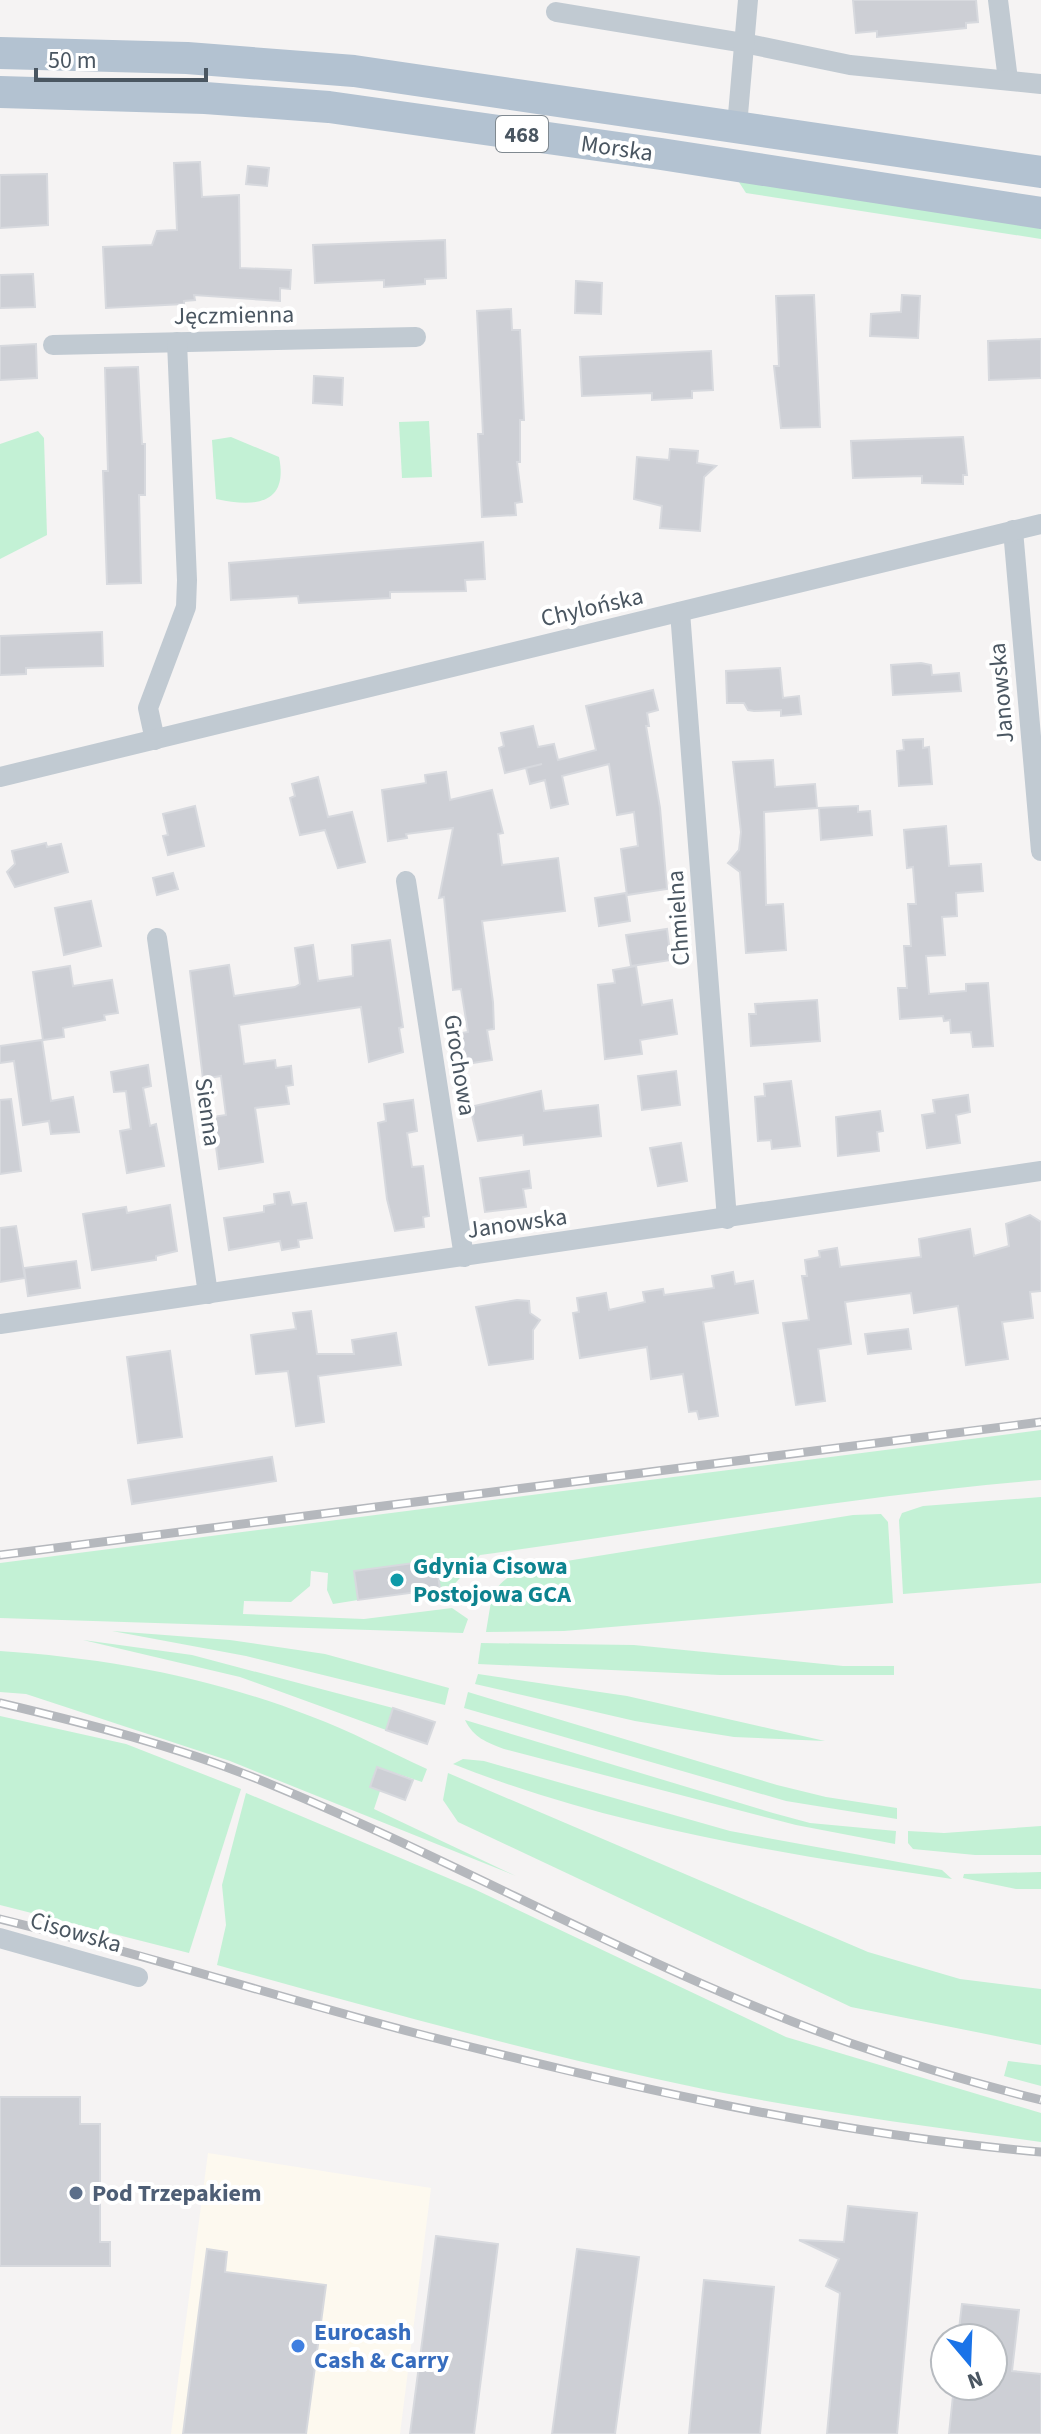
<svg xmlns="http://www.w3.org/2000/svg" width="1041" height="2434" viewBox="0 0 1041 2434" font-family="'Source Sans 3',sans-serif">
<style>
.commercial{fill:#fdf9ef}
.green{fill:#c3f1d5}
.building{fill:#cdcfd5;stroke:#d7d9de;stroke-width:2}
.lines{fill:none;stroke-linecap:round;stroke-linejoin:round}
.street{stroke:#c1cad2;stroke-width:20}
.primary{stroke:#b3c2d1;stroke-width:32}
.rail-casing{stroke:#b5b8bd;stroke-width:9}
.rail{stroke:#fff;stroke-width:6;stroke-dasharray:18;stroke-linecap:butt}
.culture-dot{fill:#0f9aa8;stroke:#fff;stroke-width:3}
.service-dot{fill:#5c6f8a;stroke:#fff;stroke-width:3}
.shop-dot{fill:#3f7fe0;stroke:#fff;stroke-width:3}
.labels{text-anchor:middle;stroke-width:8;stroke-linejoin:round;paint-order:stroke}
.shield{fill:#fff;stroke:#808990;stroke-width:2}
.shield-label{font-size:22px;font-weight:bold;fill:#4a5661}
.street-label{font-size:24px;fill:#4a5661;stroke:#fff}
.culture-label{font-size:24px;font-weight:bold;fill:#0d838f;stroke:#fff;text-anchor:start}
.service-label{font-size:24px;font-weight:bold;fill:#4e5e75;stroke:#fff;text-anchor:start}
.shop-label{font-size:24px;font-weight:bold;fill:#366cbe;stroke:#fff;text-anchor:start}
</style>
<rect width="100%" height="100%" fill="#f5f3f3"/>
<path class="commercial" d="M208 2153 431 2188 400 2434H171Z"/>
<g class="green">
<path d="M737 179 1041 226V239L746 193Z"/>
<path d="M429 421 432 477 402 478 399 422Z"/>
<path d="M38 431 44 438 47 535 0 559V444Z"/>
<path d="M231 437 279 457C289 506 253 507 216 499L212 440Z"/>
<path d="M1041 1430V1480C853 1496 667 1529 480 1555L452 1587 440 1589 436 1561 355 1572 358 1600 333 1604 327 1590 328 1573 311 1571 310 1586 291 1602 244 1601 243 1614 364 1619 452 1608 468 1619 463 1633 0 1618V1563Z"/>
<path d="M1041 1497V1583L903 1594 899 1520 902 1513 923 1506Z"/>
<path d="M881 1514 888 1522 893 1603 564 1631 486 1632C493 1595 488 1588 523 1568L853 1515Z"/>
<path d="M112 1631 230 1640 325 1654 449 1688 445 1705 246 1656Z"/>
<path d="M83 1640 192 1655 393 1708 386 1730 240 1677Z"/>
<path d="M481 1643 634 1645 843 1666H894V1675H720L478 1664Z"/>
<path d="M0 1651C106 1658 210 1677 310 1716 350 1731 388 1751 427 1769L422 1782 377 1767 370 1787 380 1791 374 1809 516 1876 230 1761 26 1694 0 1692Z"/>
<path d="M478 1674 627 1696 825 1741 734 1737 635 1721 475 1684Z"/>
<path d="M468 1692 777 1785 826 1797 897 1808V1819L786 1801 464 1708Z"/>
<path d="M0 1716 126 1744 241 1789 189 1953 0 1905Z"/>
<path d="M465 1720 773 1813 810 1823 896 1831 895 1844 796 1825 504 1749C486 1742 474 1738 465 1720Z"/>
<path d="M463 1759 484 1761 730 1831 942 1870 952 1879C783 1854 612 1827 453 1764Z"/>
<path d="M448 1773 868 1952 960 1979 1041 1989V2045L851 2007 458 1822 443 1800Z"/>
<path d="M246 1793 474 1889 786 2037 1041 2113V2142C911 2124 780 2107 652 2078 505 2045 361 2005 217 1965L226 1925 222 1885Z"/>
<path d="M1041 1826V1855H975L913 1849 908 1843V1831L944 1833Z"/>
<path d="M1041 1872V1889H1016L963 1878 964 1874Z"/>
<path d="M1008 2061 1041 2065V2086L1004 2076Z"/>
</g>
<g class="building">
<path d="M853 0H976L978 22 966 23V28L877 37V31L856 33Z"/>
<path d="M200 162 202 197 239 195 240 268 291 270 290 289 280 288V301L194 295 195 300 184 301V304L106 308 103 247 152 245 157 231 177 230 174 163Z"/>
<path d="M248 166 269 168 267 186 246 184Z"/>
<path d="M47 174 48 225 0 228V175Z"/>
<path d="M445 240 446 278 425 279V284L384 287V280L315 283 313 245Z"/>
<path d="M33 274 35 307 0 308V275Z"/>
<path d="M576 281 602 283 601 314 575 313Z"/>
<path d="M814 295 820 427 781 428 774 366H779L776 296Z"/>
<path d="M902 295 920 296 918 338 870 336 871 314 901 312Z"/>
<path d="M511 309 512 330H520L524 420H520V462H517L522 502 515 503 516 515 482 517 478 434H483L477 311Z"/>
<path d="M1041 339V378L989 380 988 341Z"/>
<path d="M36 344 37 378 0 380V346Z"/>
<path d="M711 351 713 390 692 391V398L652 400V393L582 396 580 357Z"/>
<path d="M138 367 142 444H145V495H139L141 583 107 584 103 471H108L105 368Z"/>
<path d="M314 376 343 378 342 405 313 403Z"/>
<path d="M963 437 967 475H963V484L922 483V476L853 478 851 441Z"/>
<path d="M670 449 698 451 697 463 716 466 704 477 700 531 660 528 662 506 634 499 637 457 669 460Z"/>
<path d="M483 542 485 579 465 580 466 591 390 592V598L299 603 298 596 231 600 229 563Z"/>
<path d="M102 632 103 666 26 668V674L0 675V636Z"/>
<path d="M921 663 931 665 932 675 959 673 961 691 893 695 891 665Z"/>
<path d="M780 668 783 698 799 696 801 714 781 716V710L754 711 748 710 744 703H727L726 671Z"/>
<path d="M653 690 658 710 647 713 649 726H646L660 808 667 889 627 895 621 849 638 846 634 812 617 815 609 764 562 776 568 804 551 808 545 780 530 784 526 768 542 764 505 773 499 748 504 746 501 733 533 726 538 747 554 744 558 760 596 750 586 706Z"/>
<path d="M923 739V748L929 747 932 784 899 786 897 751 904 750 903 740Z"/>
<path d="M773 760 775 787 815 784 817 808 764 812 766 905 783 904 786 950 746 953 740 872 728 863 739 850 741 832 733 762Z"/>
<path d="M446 772 450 800 492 790 503 833 498 834 502 865 558 858 565 911 482 921 493 1002 494 1029 487 1030 492 1060 466 1064 461 1033 468 1032 461 989 453 990 444 897 439 898 453 828 406 834 407 838 388 841 382 790 426 783 425 775Z"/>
<path d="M318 777 328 817 352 812 365 862 338 868 325 830 300 835 290 798 295 796 292 784Z"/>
<path d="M195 806 204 846 168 855 163 836 168 835 163 814Z"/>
<path d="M858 806V812L870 811 872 835 821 840 819 808Z"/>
<path d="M946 826 949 866 981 864 983 891 956 893 957 916 942 917 945 955 926 956 929 994 966 991V984L988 983 993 1046 973 1047 971 1032 951 1033 950 1020 944 1021 943 1016 900 1019 898 988H907L904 946H911L908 904H916L913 867 907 868 904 830Z"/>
<path d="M46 843 47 847 61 844 68 872 15 887 7 872 15 864 12 851Z"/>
<path d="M173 873 178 889 157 895 153 878Z"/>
<path d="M626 893 630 921 599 926 595 898Z"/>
<path d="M91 901 101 946 64 955 55 908Z"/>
<path d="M667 929 671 960 631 966 626 935Z"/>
<path d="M390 940 403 1027 399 1028 403 1052 369 1062 361 1007 239 1025 244 1064 275 1060 276 1068 291 1066 293 1085 286 1086 289 1104 255 1108 263 1162 219 1169 212 1117 226 1115 221 1076 203 1079 190 971 229 965 234 996 295 987 300 984 295 948 313 945 318 981 353 976 352 945Z"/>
<path d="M70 966 73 986 112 980 118 1013 104 1015 105 1020 63 1028 64 1037 43 1040 33 972Z"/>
<path d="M636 966 642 1005 672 1000 677 1034 640 1040 642 1054 605 1059 598 985 615 983 613 970Z"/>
<path d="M817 1000 820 1041 751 1046 749 1014H756L755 1004Z"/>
<path d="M42 1040 51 1101 73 1097 79 1132 51 1134 49 1121 23 1125 14 1061 0 1063V1046Z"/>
<path d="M148 1065 151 1086 143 1088 150 1126 156 1124 164 1166 127 1173 120 1131 131 1129 126 1091 114 1092 111 1072Z"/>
<path d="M676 1071 680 1105 642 1110 638 1076Z"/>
<path d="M791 1081 800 1146 772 1149 771 1140 758 1141 755 1097 765 1096 764 1084Z"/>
<path d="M541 1091 544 1111 598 1105 601 1136 524 1145 523 1135 478 1141 470 1107Z"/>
<path d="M968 1095 970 1112 956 1115 960 1143 927 1148 922 1115 935 1113 933 1100Z"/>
<path d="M11 1099 21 1171 0 1174V1100Z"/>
<path d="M413 1100 417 1131 407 1133 412 1167 423 1166 429 1216 423 1217 424 1227 395 1231 387 1199 378 1123 386 1121 384 1104Z"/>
<path d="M880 1111 883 1131 877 1132 879 1151 838 1156 836 1117Z"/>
<path d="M681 1143 687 1181 658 1186 650 1148Z"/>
<path d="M529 1171 531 1188 523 1189 526 1207 485 1212 480 1178Z"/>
<path d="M289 1192 292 1205 306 1203 312 1238 298 1240 299 1247 282 1250 280 1241 229 1250 224 1218 264 1212V1206L275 1204 274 1194Z"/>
<path d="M170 1205 177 1251 156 1256V1260L92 1270 83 1214 126 1207 127 1213Z"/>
<path d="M1030 1215 1041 1222V1291L1030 1292 1033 1318 1002 1322 1008 1359 966 1365 958 1306 914 1313 911 1293 845 1302 851 1344 818 1349 825 1401 796 1405 783 1323 809 1320 802 1276H807L805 1260 820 1257 819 1251 837 1248 840 1267 921 1257 919 1239 970 1229 974 1256 1009 1246 1006 1224Z"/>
<path d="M16 1226 25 1278 0 1282V1228Z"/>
<path d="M76 1261 80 1288 28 1296 24 1268Z"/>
<path d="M733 1272 735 1284 753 1281 758 1313 703 1322 718 1416 699 1419 697 1411 689 1412 683 1374 651 1379 647 1347 580 1358 573 1313 579 1312 577 1298 606 1293 609 1310 645 1302 643 1292 663 1289 664 1295 714 1288 712 1276Z"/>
<path d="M517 1300 529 1301 530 1313 540 1320 533 1330V1359L489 1365 476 1307Z"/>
<path d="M311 1311 317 1354H354L352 1340 396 1333 401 1365 318 1376 324 1422 296 1426 288 1371 256 1374 251 1335 296 1329 293 1313Z"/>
<path d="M908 1329 911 1349 868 1354 865 1334Z"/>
<path d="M170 1351 182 1437 138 1443 127 1357Z"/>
<path d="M272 1457 276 1481 132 1504 128 1480Z"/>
<path d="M436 1560 440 1589 358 1600 354 1571Z"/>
<path d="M393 1708 435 1722 427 1744 386 1730Z"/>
<path d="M377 1767 413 1780 405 1800 370 1787Z"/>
<path d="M0 2097H80V2124H100V2242H110V2266H0Z"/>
<path d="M848 2206 917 2213 897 2434H827L840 2293 826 2286 839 2259 799 2240 844 2242Z"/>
<path d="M436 2236 498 2244 474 2434H410Z"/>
<path d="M207 2249 227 2252 225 2272 326 2285 306 2434H183Z"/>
<path d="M577 2249 639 2257 615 2434H552Z"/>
<path d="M704 2280 774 2287 760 2434H689Z"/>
<path d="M962 2304 1019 2310 1012 2371 1041 2374V2434H949L954 2386H993V2338H958Z"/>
</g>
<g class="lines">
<g class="street">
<path d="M998 0 1008 80"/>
<path d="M556 12 744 43 850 65 1041 84"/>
<path d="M737 126 748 0"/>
<path d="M53 345 416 337"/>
<path d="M1013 530 1041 851"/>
<path d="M680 612 727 1219"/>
<path d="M155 740 148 708 186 607 187 580 177 342"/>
<path d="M0 777 1041 524"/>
<path d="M406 881 464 1257"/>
<path d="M157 938 208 1294"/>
<path d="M0 1324 1041 1171"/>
<path d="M0 1938 138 1977"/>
</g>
<g class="primary">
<path d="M0 53 187 58 354 71 1041 172"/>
<path d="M0 92 205 98 329 107 661 154 1041 213"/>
</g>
<defs>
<g id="rail">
<path d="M0 1555 1041 1422"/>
<path d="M0 1703C88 1724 176 1746 260 1780 459 1861 649 1972 850 2043 913 2065 977 2084 1041 2100"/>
<path d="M0 1919C141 1953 279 1998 419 2034 623 2086 831 2134 1041 2152"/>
</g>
</defs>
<use href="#rail" class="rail-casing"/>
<use href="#rail" class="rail"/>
</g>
<circle class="culture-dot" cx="397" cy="1580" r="8"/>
<circle class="service-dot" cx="76" cy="2193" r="8"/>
<circle class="shop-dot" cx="298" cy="2346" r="8"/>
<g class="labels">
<rect class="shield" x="496" y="116" width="52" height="36" rx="6"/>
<g class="shield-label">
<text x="522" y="142">468</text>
</g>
<g class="street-label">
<text transform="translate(617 148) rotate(8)" y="8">Morska</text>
<text transform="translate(234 315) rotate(-1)" y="8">Jęczmienna</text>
<text transform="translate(592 607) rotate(-13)" y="8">Chylońska</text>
<text transform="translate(1001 693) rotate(-95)" y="8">Janowska</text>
<text transform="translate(678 918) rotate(-94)" y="8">Chmielna</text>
<text transform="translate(460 1065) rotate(81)" y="8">Grochowa</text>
<text transform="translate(208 1112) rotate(82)" y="8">Sienna</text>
<text transform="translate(517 1223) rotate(-8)" y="8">Janowska</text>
<text transform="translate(76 1932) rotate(16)" y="8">Cisowska</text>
</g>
<g class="culture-label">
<text x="413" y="1574">Gdynia Cisowa<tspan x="413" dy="28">Postojowa GCA</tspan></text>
</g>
<g class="service-label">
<text x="92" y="2201">Pod Trzepakiem</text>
</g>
<g class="shop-label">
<text x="314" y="2340">Eurocash<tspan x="314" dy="28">Cash &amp; Carry</tspan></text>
</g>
</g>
<g transform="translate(969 2362) rotate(161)"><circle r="38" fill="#ffffff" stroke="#b7bbc0" stroke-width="2"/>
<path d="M0-6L14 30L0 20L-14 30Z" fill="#1a73e8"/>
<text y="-12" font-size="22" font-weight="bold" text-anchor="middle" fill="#4a5661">N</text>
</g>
<path d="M36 68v12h170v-12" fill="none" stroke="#4a5661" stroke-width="4"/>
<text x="48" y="68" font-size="24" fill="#4a5661" stroke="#ffffff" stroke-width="6" paint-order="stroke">50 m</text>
</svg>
